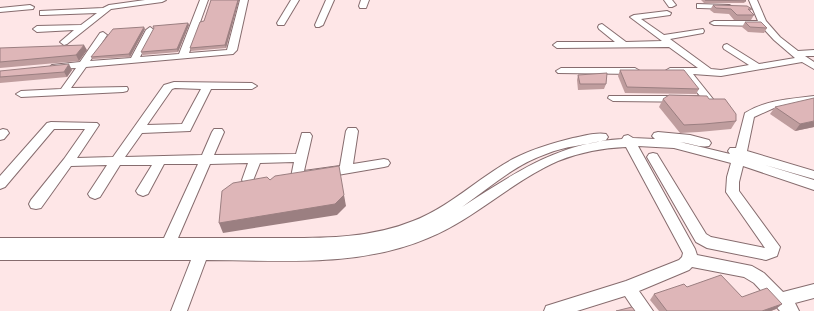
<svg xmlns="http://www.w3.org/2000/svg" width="814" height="311" viewBox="0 0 814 311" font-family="Spectral,serif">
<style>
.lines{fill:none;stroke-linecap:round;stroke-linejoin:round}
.minor-casing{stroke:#866c6e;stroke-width:2}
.minor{fill:#fff;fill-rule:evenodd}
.wall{fill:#bf9d9e}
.shaded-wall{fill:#9b7f81}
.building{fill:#deb6b8;stroke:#9b7f81}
</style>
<rect width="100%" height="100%" fill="#fee6e7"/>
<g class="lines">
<defs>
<g id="minor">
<path d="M145 0H166L162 2 111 9 67 44 64 45 60 42 74 30 37 32 33 29 37 26 81 25 97 13 43 15H40V11L103 8 109 5Z"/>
<path d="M200 0H208L189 53 227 50 240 0H248L237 50 233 54 86 67 71 88 127 87 128 89 127 91 123 92 21 97 16 94 21 91 61 89 76 68 52 69 50 67 52 65 80 62 100 33 103 32 107 35 90 61 131 58 146 30 150 27 154 30 140 57 179 54Z"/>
<path d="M291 0H299L284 25H278L277 23Z"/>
<path d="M326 0H334L323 25 319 27H316L315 25Z"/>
<path d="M361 0H369L366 8H360L359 6Z"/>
<path d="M664 0H672L676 5 672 7H669Z"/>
<path d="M749 0H757L766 21 780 37 798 51 814 50V56H805L814 62V69L802 62 721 76 693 74 713 99 708 102 613 101 608 98 609 96H700L682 74H670L665 71 670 68H698L669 47 557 48 553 45 557 42H615L599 29 598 27 599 25 602 24 626 42 662 41 630 17 634 15 667 11 671 13 670 15 641 19 664 35 703 29 704 31 703 33 670 39 711 69 721 70 749 65 724 49 723 47 724 45 727 44 759 64 795 58 774 40 761 26 714 25 710 23 714 21H758Z"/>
<path d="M697 4 729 5 733 7 729 9 700 8H697Z"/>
<path d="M30 5 34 7 33 9 0 12V8Z"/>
<path d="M561 68H635L640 71 635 74 558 73 556 71Z"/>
<path d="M174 82 252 83 257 86 252 89H211L190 131 142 133 125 157 202 155 212 132 214 129H222L224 132 214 155 296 154 302 133H310L312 136 304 171 340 166 346 131 348 128H356L358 131 353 164 384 159 388 160 390 163 388 166 384 167 297 182 293 180 291 177 294 162 260 163 252 183 248 185 244 183 242 180 248 163 210 164 178 238C211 238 243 238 275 238 321 238 369 239 413 221 450 207 479 177 513 159 532 149 553 143 573 138 583 136 596 132 606 134L608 137 606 140C586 145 565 146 546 154 514 165 489 188 462 207 515 173 557 143 622 139L624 136 628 135 633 138 655 139 652 136 654 133 658 132 690 135 709 140 711 143 709 146C701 148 689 143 680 142L730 154 728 151 730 148H736L745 113C766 100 790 99 814 96V102L774 108 754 117 747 151 814 171V179L765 165 814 180V190L743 166 739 182V191L780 247 777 256 766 260 707 248 696 242 647 157 649 154 653 153 657 154 706 234 711 237 765 248 726 192 727 177 731 163 674 148 638 146 695 249 697 255 752 266 764 273 783 292 814 284V298L795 303 799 311H780L754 283 744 277 692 267 689 270 639 291 653 311H635L625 296 577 311H544L546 306 626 281 679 260 682 257 683 253 626 147C603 148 580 152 558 161 512 181 475 219 428 238 358 268 280 260 206 260L187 311H171L191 260H0V238H164L198 164H164L148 194 143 196 138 194 136 191 152 165H120L100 197 95 199 90 197 88 194 107 165 71 166 41 208 36 209 31 208 29 204 31 200 64 159 85 129H54L5 187 0 189V176L47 123 51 122 97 123 99 125 77 158 113 157 164 85ZM175 88 201 89 182 124 147 125 172 89Z"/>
<path d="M3 129 7 130 9 133 4 139 0 140V130Z"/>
</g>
</defs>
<use href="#minor" class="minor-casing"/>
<use href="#minor" class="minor"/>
</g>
<g class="wall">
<path d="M211 0H239L226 48 191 51 190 48 204 21Z"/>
<path d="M701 0H745L746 1 744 3H704Z"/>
<path d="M713 5 752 9 750 11 754 15 751 20H734L729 14 714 13 710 10Z"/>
<path d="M745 22 767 28 764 33 748 32 742 27Z"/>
<path d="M188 23 189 25 178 52 143 55 141 52Z"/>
<path d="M145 29 130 57 93 59 91 57Z"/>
<path d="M0 48 87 50 79 61 0 68Z"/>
<path d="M72 70 67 77 0 83V71Z"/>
<path d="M620 70 699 89 696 94 625 93 618 76Z"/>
<path d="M578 75 606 84 604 89 578 90 577 80Z"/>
<path d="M663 99H709L736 121 731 129 699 132 680 133 659 107Z"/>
<path d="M775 107 814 127 795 131 770 114Z"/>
<path d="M687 287 742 297 782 304 776 309 771 311H659L650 300 654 294Z"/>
</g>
<g class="shaded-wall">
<path d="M238 0H239L226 48 225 45Z"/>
<path d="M188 23 189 25 178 52 177 49Z"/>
<path d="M144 27 145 29 130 57 129 54Z"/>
<path d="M84 45 87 50 79 61 76 55Z"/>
<path d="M69 64 72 70 67 77 64 72Z"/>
<path d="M814 121V127L795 131 800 124Z"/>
<path d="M344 195 346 206 337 215 223 233 219 223Z"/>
<path d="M782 304 776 309 771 311H762Z"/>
</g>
<g class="building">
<path d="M211 0H238L225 45 190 48 200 22 204 21Z"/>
<path d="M705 0H745L746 1Z"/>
<path d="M713 5 747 6 752 9H748L754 15H737L731 9 716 8Z"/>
<path d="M745 22H761L767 28 750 27Z"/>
<path d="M188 23 177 49 141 52 154 28 153 26Z"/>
<path d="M144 27 129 54 91 57 113 29Z"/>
<path d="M84 45 76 55 0 62V48Z"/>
<path d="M69 64 64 72 0 77V71Z"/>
<path d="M620 70H684L699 89 627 87Z"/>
<path d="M607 73 606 84H580L578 75Z"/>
<path d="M669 95 707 96 709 99H725L736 114V121L704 124 684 125 663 99Z"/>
<path d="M814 98V121L800 124 775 107Z"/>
<path d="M339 166 344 195 335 204 219 223 222 191 233 183 267 177 270 180 275 176Z"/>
<path d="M721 275 742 297 767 288 782 304 762 311H667L654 294 684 284 687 287Z"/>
<path d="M632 307 635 311H616Z"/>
</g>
</svg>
